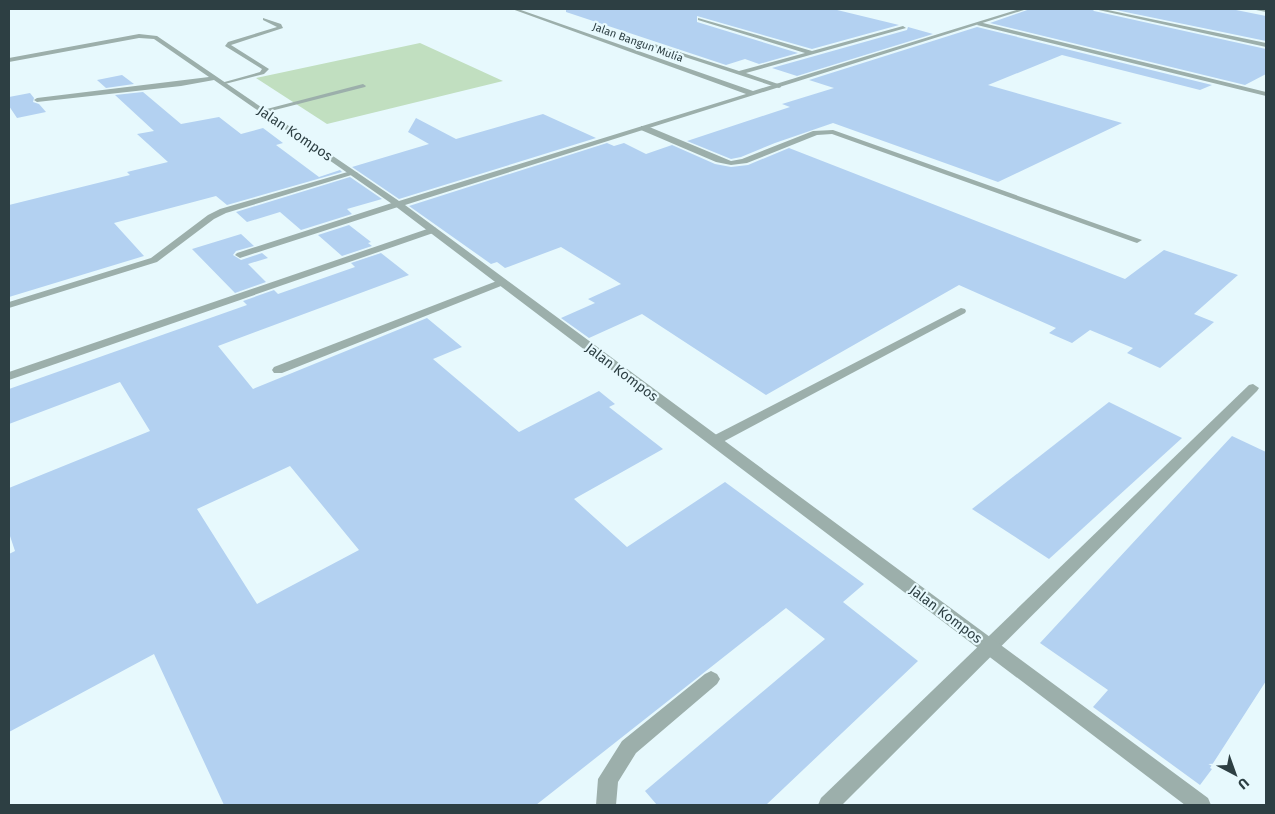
<svg xmlns="http://www.w3.org/2000/svg" width="1275" height="814" viewBox="0 0 1275 814" font-family="'Fira Sans',sans-serif">
<style>
.green{fill:#c1dfc0}
.building{fill:#b3d1f1;fill-rule:evenodd}
.lines{fill:none;stroke-linecap:round;stroke-linejoin:round}
.lane{fill:#9cafab;fill-rule:evenodd}
.street{fill:#9cafab;fill-rule:evenodd}
.labels{text-anchor:middle;stroke-width:4.5;stroke-linejoin:round;paint-order:stroke}
.far-street-label{font-size:11px;fill:#2d3f43;stroke:#e7f9fd}
.street-label{font-size:14px;fill:#2d3f43;stroke:#e7f9fd}
</style>
<rect width="100%" height="100%" fill="#e7f9fd"/>
<path class="green" d="M420 43 503 81 327 124 256 78Z"/>
<g class="building">
<path d="M566 9H833L899 25 812 49 697 16V22L798 53 759 64 745 59 726 65 566 12Z"/>
<path d="M1030 9H1092L1094 11 1266 49V74L1245 85 990 23Z"/>
<path d="M1111 9H1231L1266 16V41Z"/>
<path d="M908 27 933 34 797 76 772 68 907 30Z"/>
<path d="M977 27 1212 85 1200 90 1062 55 988 85 1122 123 998 182 833 123 775 143 741 157 731 159 687 141 790 107 782 104 834 88 809 80Z"/>
<path d="M122 75 134 84 106 88 97 80Z"/>
<path d="M143 92 181 124 219 117 241 134 263 128 283 143 276 145 319 177 340 170 342 172 227 205 216 196 114 223 144 256 9 297V205L130 175 127 172 168 162 137 134 154 131 115 95Z"/>
<path d="M30 93 34 98 33 102 39 104 46 112 17 118 9 106V97Z"/>
<path d="M543 114 596 138 399 199 352 167 429 144 408 132 416 118 456 139Z"/>
<path d="M607 143 614 146 624 143 646 154 672 145 715 164 731 167 748 165 789 148 1125 279 1164 250 1238 275 1194 314 1214 322 1160 368 1127 353 1133 348 1090 330 1072 343 1049 333 1056 328 959 285 766 395 642 314 589 338 561 318 595 303 588 299 621 284 561 247 505 268 497 262 491 264 409 206Z"/>
<path d="M350 177 382 199 347 209 352 214 301 230 280 212 247 222 236 212Z"/>
<path d="M349 225 371 242 368 243 372 246 342 256 318 235Z"/>
<path d="M241 234 254 246 236 251 233 255 241 260 262 253 268 258 248 264 266 282 235 293 192 249Z"/>
<path d="M381 253 409 275 218 346 253 389 427 318 462 347 433 359 519 432 599 391 615 404 609 407 663 449 574 499 627 547 725 482 864 584 843 602 918 661 766 805H657L645 791 825 639 786 608 536 805H224L154 654 9 732V554L15 551 9 533V488L150 431 120 382 9 424V389L247 305 243 301 274 290 278 294 355 267 351 263ZM290 466 359 550 257 604 197 509Z"/>
<path d="M1109 402 1182 438 1049 559 972 509Z"/>
<path d="M1232 436 1266 452V681L1210 768 1212 769 1200 785 1093 707 1108 690 1040 643Z"/>
</g>
<g class="lines">
<g class="lane">
<path d="M1094 9H1103L1266 43V47Z"/>
<path d="M1251 9H1266V12Z"/>
<path d="M263 18 281 24 283 28 231 45 269 69 264 74 221 85V83L260 72 262 69 225 46 228 42 277 27 263 20Z"/>
<path d="M698 18 812 51 903 26 906 28 746 73 781 85V87L779 88 621 36 626 35 739 71 805 53 698 20Z"/>
<path d="M979 22 1266 92V96L977 25Z"/>
<path d="M363 84 366 86 365 87 263 113 259 111Z"/>
<path d="M641 126H647L731 161 742 159 813 131 833 130 1142 240 1137 243 1134 242 832 134 817 135 747 163 731 165 716 162 641 130Z"/>
<path d="M351 171 358 173 226 213 214 219 157 262 9 308V302L151 258 208 215 220 209Z"/>
<path d="M398 201 401 202V206L243 257 240 258 235 255 237 253Z"/>
<path d="M433 227 436 228V232L9 380V372Z"/>
<path d="M502 279 506 280V284L282 373H274L272 370 274 367Z"/>
<path d="M961 308 965 309 966 311 965 313 719 444 714 445 707 441 709 438Z"/>
<path d="M1253 384 1259 388 1257 391 842 805H818L821 798 1249 385Z"/>
<path d="M711 671 717 674 720 679 717 684 636 753 618 782 616 805H596L598 779 622 741 705 674Z"/>
</g>
<path class="street" d="M512 9H518L753 91 1020 9H1027L405 205 1208 798 1211 805H1185L395 206 214 80 181 86 37 102 34 100 37 98 209 77 154 39 139 38 9 62V58L139 34 157 36 399 201 746 94Z"/>
</g>
<g class="labels">
<g class="far-street-label">
<text transform="translate(638 42) rotate(20)" y="4">Jalan Bangun Mulia</text>
</g>
<g class="street-label">
<text transform="translate(295 133) rotate(34)" y="5">Jalan Kompos</text>
<text transform="translate(622 372) rotate(37)" y="5">Jalan Kompos</text>
<text transform="translate(946 614) rotate(37)" y="5">Jalan Kompos</text>
</g>
</g>
<rect width="1275" height="814" fill="none" stroke="#2d3f43" stroke-width="20"/>
<g transform="translate(1235 774) rotate(139)" stroke="#e7f9fd" stroke-width="4" paint-order="stroke">
<path d="M0-4L9 19L0 12L-9 19Z" fill="#2d3f43"/>
<text y="-8" font-size="14" font-weight="bold" text-anchor="middle" fill="#2d3f43">U</text>
</g>
</svg>
